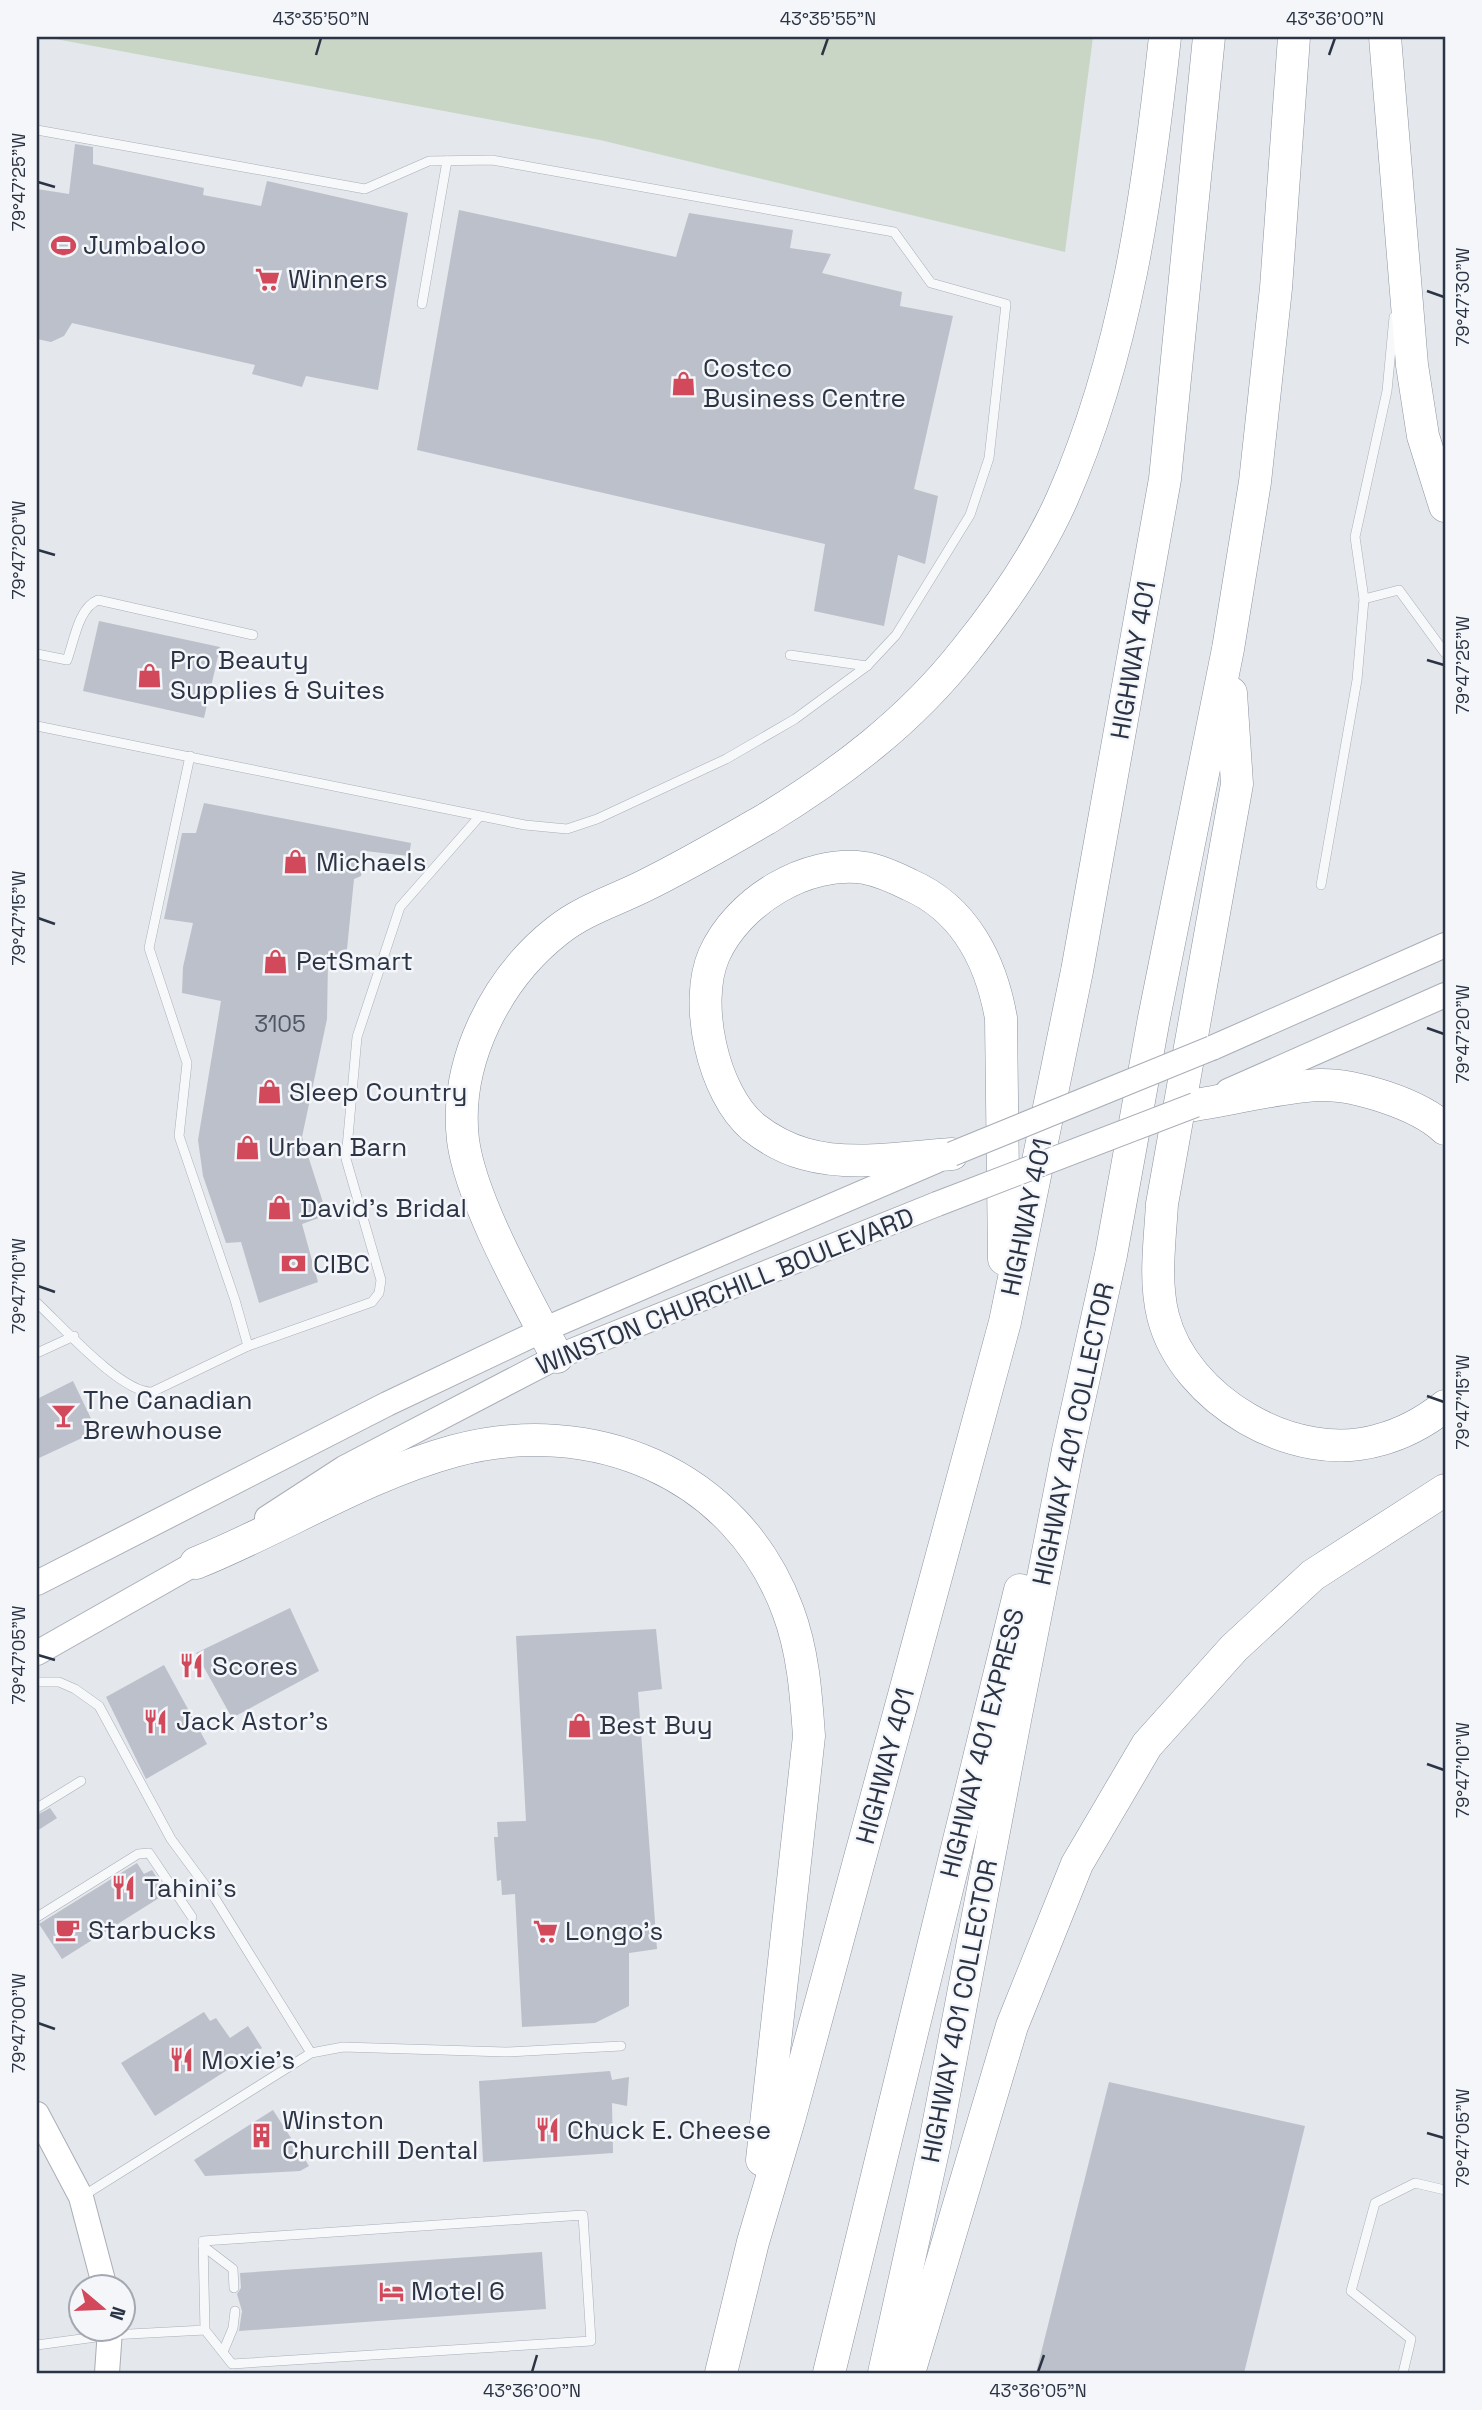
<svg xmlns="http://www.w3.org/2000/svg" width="1482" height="2410" viewBox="0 0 1482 2410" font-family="'Space Grotesk',sans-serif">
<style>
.green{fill:#c9d6c5}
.building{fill:#bbc0ca}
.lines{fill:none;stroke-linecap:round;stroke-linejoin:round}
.lane-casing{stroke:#a9aeb7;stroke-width:10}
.secondary-casing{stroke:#a9aeb7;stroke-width:26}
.highway-casing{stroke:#8b94a3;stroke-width:33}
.lane{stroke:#f7f8fa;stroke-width:9}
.secondary{stroke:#fff;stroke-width:24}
.highway{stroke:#fff;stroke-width:32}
.secondary-bridge-casing{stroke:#a9aeb7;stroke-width:26;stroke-linecap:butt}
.secondary-bridge{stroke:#fff;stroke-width:24}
.ticks{fill:none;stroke:#2b3445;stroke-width:2.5}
.labels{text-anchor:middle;stroke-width:5;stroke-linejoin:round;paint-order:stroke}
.number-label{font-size:23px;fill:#4f5766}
.poi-label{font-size:26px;fill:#2b3445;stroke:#f4f6f9;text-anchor:start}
.street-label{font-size:26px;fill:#2b3445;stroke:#f4f6f9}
.neatline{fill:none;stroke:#2b3445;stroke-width:2.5}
.ticks-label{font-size:18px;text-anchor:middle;fill:#2b3445}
</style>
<rect width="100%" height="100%" fill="#e4e7ec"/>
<path class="green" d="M45 37H1093L1065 252 600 140Z"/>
<g class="building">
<path d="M75 144 93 147V164L204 188 203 195 261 206 267 181 408 213 378 390 306 376 302 387 252 374 255 365 72 323 64 336 51 342 37 339V189L69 194Z"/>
<path d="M459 210 676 257 689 213 793 230 790 248 831 254 822 273 902 292 900 306 953 316 914 489 938 496 925 564 898 555 884 626 814 611 825 544 417 450Z"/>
<path d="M99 621 220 647 204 718 83 691Z"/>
<path d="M204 803 411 843 409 856 365 851 361 876 354 879 346 959 328 961 327 1019 302 1137 327 1215 302 1224 318 1282 259 1303 241 1242 226 1243 203 1176 198 1140 221 1001 182 993 183 967 193 923 164 919 182 833H196Z"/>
<path d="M73 1381 97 1431 37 1459V1399Z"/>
<path d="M290 1608 319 1671 232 1718 196 1653Z"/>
<path d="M656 1629 662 1689 638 1692 657 1949 629 1953V2006L595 2023 522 2027 515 1894 502 1895 501 1880 497 1881 494 1837H498L497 1822 526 1821 516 1636Z"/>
<path d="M164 1665 207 1744 146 1779 106 1697Z"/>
<path d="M50 1808 57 1818 37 1831V1815Z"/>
<path d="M137 1863 144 1874 152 1870 161 1884 154 1889 159 1898 62 1959 39 1924Z"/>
<path d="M204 2012 210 2021 216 2018 230 2038 248 2026 262 2048 155 2116 121 2063Z"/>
<path d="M610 2071 612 2080 629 2077 627 2106 612 2103 613 2153 483 2162 479 2081Z"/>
<path d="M1109 2082 1305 2126 1244 2373H1036Z"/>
<path d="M273 2110 309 2166 300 2171 205 2176 194 2160Z"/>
<path d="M542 2252 546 2309 239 2331 242 2311 237 2294 241 2288 240 2273Z"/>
</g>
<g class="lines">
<defs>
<g id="lane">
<path d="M37 130 365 189 429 161 492 160 894 232 931 283 1006 304 989 458 970 515 896 635 867 666 795 719 726 759 597 819 567 829 525 825 37 726"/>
<path d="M422 304 447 161"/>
<path d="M1364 599 1399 590 1445 653"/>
<path d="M37 654 67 660C74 642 78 608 98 600L253 635"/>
<path d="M790 655 867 666"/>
<path d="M190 756 149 948 187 1063 179 1136 235 1300 248 1346 372 1302 379 1293 381 1280 346 1159 357 1037 400 907 479 817"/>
<path d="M1321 885 1357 680 1364 599 1355 537 1387 391 1394 317"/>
<path d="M37 1303C61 1325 121 1393 152 1392L248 1346"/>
<path d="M37 1353 74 1336"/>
<path d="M37 1682H59L75 1689 99 1706 171 1839 216 1900 311 2053"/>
<path d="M37 1808 81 1781"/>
<path d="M37 1917 138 1854 149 1853 192 1917"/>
<path d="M83 2196 311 2053 343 2047 506 2052 621 2046"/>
<path d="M203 2246 233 2269 234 2288"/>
<path d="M37 2345 111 2335 205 2330 203 2241 583 2215 591 2341 232 2364 205 2330"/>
<path d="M223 2352 233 2328 235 2311"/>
<path d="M1403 2373 1411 2339 1351 2291 1375 2203 1415 2183 1445 2190"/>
</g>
<g id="secondary">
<path d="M1212 1048 1445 945"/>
<path d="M1228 1091 1445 995"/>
<path d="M267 1518 344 1468 557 1357 937 1204"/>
<path d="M37 1583 387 1404 543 1330 936 1161"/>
<path d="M37 1653 210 1555"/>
<path d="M37 2114 81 2197 105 2288"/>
<path d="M107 2373 110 2330"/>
</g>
<g id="highway">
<path d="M1385 37 1412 365 1423 436 1445 506"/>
<path d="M1231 693 1237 784 1162 1204C1160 1240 1154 1280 1163 1316 1184 1400 1295 1465 1379 1440 1402 1434 1426 1421 1445 1406"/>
<path d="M1195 1105C1235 1099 1278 1087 1319 1085 1355 1084 1419 1104 1445 1129"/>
<path d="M952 1154C906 1157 850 1167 805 1154 787 1149 767 1138 753 1127 713 1093 693 1003 714 955 738 901 807 859 865 868 881 871 896 878 910 885 965 909 991 962 1001 1018L1004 1259"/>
<path d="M557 1357C527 1299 471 1202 463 1140 454 1062 496 979 557 931 583 910 614 901 644 886 685 866 726 842 766 819 841 773 910 721 965 651 1002 605 1038 553 1062 499 1126 354 1148 193 1165 37"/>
<path d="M196 1563C283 1528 363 1476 454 1451 591 1414 737 1472 788 1611 803 1651 806 1693 809 1736L762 2160"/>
<path d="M721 2373 753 2242 789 2120 1005 1322 1077 971 1165 479 1209 37"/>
<path d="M829 2373 1020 1590"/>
<path d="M884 2373 935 2142 1016 1715 1068 1450 1111 1255 1154 1018 1228 649 1255 482 1276 288 1294 37"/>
<path d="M909 2373 1012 2026 1077 1864 1147 1745 1234 1648 1313 1575 1445 1490"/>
</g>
</defs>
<use href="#lane" class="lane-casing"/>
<use href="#secondary" class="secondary-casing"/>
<use href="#highway" class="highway-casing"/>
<use href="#lane" class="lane"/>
<use href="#secondary" class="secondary"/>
<use href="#highway" class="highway"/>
<defs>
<g id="secondary-bridge">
<path d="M952 1154 1212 1048"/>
<path d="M937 1204 1195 1105"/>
</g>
</defs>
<use href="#secondary-bridge" class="secondary-bridge-casing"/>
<use href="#secondary-bridge" class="secondary-bridge"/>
</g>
<path class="ticks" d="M316 55 321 38M822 55 828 38M1329 55 1335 38M38 182 55 187M1427 291 1444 297M38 550 55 555M1427 660 1444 665M38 918 55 924M1427 1028 1444 1034M38 1286 55 1292M1427 1396 1444 1402M38 1655 55 1660M1427 1764 1444 1770M38 2023 55 2029M1427 2133 1444 2138M532 2372 537 2355M1038 2372 1044 2355"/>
<defs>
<symbol id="stadium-bare" viewBox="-9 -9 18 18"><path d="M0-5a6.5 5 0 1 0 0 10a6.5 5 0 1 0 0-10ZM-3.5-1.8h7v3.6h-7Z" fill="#d1495b" stroke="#f4f6f9" stroke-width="2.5" paint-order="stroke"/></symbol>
<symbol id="supermarket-bare" viewBox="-9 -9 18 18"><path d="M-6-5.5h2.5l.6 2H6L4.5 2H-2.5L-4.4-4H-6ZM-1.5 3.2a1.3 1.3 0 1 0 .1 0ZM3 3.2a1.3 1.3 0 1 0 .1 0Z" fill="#d1495b" stroke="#f4f6f9" stroke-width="2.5" paint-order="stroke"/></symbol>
<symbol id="shop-bare" viewBox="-9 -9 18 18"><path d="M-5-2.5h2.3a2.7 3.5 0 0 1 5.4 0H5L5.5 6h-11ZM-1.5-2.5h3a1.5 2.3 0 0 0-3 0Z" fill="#d1495b" stroke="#f4f6f9" stroke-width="2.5" paint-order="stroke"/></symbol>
<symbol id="bank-bare" viewBox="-9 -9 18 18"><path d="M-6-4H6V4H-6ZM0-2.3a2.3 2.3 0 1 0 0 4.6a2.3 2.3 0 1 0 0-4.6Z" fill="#d1495b" stroke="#f4f6f9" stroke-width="2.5" paint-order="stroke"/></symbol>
<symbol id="bar-bare" viewBox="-9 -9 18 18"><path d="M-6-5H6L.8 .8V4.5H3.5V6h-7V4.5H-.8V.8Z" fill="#d1495b" stroke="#f4f6f9" stroke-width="2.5" paint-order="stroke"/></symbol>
<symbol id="restaurant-bare" viewBox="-9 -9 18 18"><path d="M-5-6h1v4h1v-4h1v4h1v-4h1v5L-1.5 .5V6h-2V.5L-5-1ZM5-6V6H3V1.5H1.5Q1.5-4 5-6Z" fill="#d1495b" stroke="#f4f6f9" stroke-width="2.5" paint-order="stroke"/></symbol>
<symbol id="cafe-bare" viewBox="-9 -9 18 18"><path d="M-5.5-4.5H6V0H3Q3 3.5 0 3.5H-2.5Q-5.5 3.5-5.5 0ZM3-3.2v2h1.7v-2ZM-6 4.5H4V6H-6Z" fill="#d1495b" stroke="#f4f6f9" stroke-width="2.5" paint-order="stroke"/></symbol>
<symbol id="building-bare" viewBox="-9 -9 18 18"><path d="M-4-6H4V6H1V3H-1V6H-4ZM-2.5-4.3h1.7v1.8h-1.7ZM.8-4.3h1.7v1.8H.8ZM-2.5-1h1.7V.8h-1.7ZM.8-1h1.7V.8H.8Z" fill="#d1495b" stroke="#f4f6f9" stroke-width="2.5" paint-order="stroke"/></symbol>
<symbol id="hotel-bare" viewBox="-9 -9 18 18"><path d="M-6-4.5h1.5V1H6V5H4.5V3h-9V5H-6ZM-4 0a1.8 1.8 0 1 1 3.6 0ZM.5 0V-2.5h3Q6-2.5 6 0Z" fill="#d1495b" stroke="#f4f6f9" stroke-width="2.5" paint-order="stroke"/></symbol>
</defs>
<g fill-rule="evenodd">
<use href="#stadium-bare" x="46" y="228" width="35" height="35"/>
<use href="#supermarket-bare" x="250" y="262" width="35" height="35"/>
<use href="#shop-bare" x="666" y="366" width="35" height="35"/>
<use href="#shop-bare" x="132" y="658" width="35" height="35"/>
<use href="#shop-bare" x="278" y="844" width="35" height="35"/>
<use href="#shop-bare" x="258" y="944" width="35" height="35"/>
<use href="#shop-bare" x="252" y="1074" width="35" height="35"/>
<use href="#shop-bare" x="230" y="1130" width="35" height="35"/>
<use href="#shop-bare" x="262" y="1190" width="35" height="35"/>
<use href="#bank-bare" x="276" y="1246" width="35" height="35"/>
<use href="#bar-bare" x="46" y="1398" width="35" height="35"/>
<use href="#restaurant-bare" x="174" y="1648" width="35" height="35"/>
<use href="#restaurant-bare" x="138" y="1704" width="35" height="35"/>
<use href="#shop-bare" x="562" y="1708" width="35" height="35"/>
<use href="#restaurant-bare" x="106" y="1870" width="35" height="35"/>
<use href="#cafe-bare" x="50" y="1912" width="35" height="35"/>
<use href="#supermarket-bare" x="528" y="1914" width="35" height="35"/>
<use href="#restaurant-bare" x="164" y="2042" width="35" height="35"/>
<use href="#restaurant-bare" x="530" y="2112" width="35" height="35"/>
<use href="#building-bare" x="244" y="2118" width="35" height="35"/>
<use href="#hotel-bare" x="374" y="2274" width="35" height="35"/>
</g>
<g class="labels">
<g class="number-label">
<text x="280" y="1032">3105</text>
</g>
<g class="poi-label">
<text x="83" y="254">Jumbaloo</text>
<text x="288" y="288">Winners</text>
<text x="703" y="377">Costco<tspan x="703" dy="30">Business Centre</tspan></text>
<text x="170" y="669">Pro Beauty<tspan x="170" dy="30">Supplies &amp; Suites</tspan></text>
<text x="316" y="871">Michaels</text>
<text x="296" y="970">PetSmart</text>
<text x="289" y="1101">Sleep Country</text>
<text x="268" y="1156">Urban Barn</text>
<text x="300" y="1217">David's Bridal</text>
<text x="313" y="1273">CIBC</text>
<text x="83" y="1409">The Canadian<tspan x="83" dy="30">Brewhouse</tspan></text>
<text x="212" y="1675">Scores</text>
<text x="176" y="1730">Jack Astor's</text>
<text x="599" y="1734">Best Buy</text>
<text x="144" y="1897">Tahini’s</text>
<text x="88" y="1939">Starbucks</text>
<text x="565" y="1940">Longo's</text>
<text x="201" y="2069">Moxie's</text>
<text x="282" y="2129">Winston<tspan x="282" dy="30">Churchill Dental</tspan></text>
<text x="567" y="2139">Chuck E. Cheese</text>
<text x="411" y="2300">Motel 6</text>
</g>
<g class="street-label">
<text transform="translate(1133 660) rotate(-80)" y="9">HIGHWAY 401</text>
<text transform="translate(1026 1217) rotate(-78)" y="9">HIGHWAY 401</text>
<text transform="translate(725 1291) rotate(-22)" y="9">WINSTON CHURCHILL BOULEVARD</text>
<text transform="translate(1073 1434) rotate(-78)" y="9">HIGHWAY 401 COLLECTOR</text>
<text transform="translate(982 1743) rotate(-76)" y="9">HIGHWAY 401 EXPRESS</text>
<text transform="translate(885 1766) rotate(-75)" y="9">HIGHWAY 401</text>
<text transform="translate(959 2011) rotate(-79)" y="9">HIGHWAY 401 COLLECTOR</text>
</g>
</g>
<rect width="1482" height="2410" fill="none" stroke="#f4f6f9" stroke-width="77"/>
<g transform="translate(102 2308) rotate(109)"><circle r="33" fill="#f4f6f9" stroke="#a4a8b1" stroke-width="2"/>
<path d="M0-5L12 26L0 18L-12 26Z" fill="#d1495b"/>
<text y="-10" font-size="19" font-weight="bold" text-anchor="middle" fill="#2b3445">N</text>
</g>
<rect x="38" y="38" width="1406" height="2334" class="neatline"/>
<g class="ticks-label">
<text x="321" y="25">43°35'50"N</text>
<text x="828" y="25">43°35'55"N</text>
<text x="1335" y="25">43°36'00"N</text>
<text transform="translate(19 182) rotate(-90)" y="6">79°47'25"W</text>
<text transform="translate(1463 297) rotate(-90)" y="6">79°47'30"W</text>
<text transform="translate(19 550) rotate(-90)" y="6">79°47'20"W</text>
<text transform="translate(1463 665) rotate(-90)" y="6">79°47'25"W</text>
<text transform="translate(19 918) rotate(-90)" y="6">79°47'15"W</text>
<text transform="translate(1463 1034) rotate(-90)" y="6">79°47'20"W</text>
<text transform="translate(19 1286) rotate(-90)" y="6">79°47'10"W</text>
<text transform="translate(1463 1402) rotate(-90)" y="6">79°47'15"W</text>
<text transform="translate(19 1655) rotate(-90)" y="6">79°47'05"W</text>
<text transform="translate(1463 1770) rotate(-90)" y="6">79°47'10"W</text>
<text transform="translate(19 2023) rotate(-90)" y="6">79°47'00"W</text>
<text transform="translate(1463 2138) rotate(-90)" y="6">79°47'05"W</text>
<text x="532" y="2397">43°36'00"N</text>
<text x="1038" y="2397">43°36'05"N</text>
</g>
</svg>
